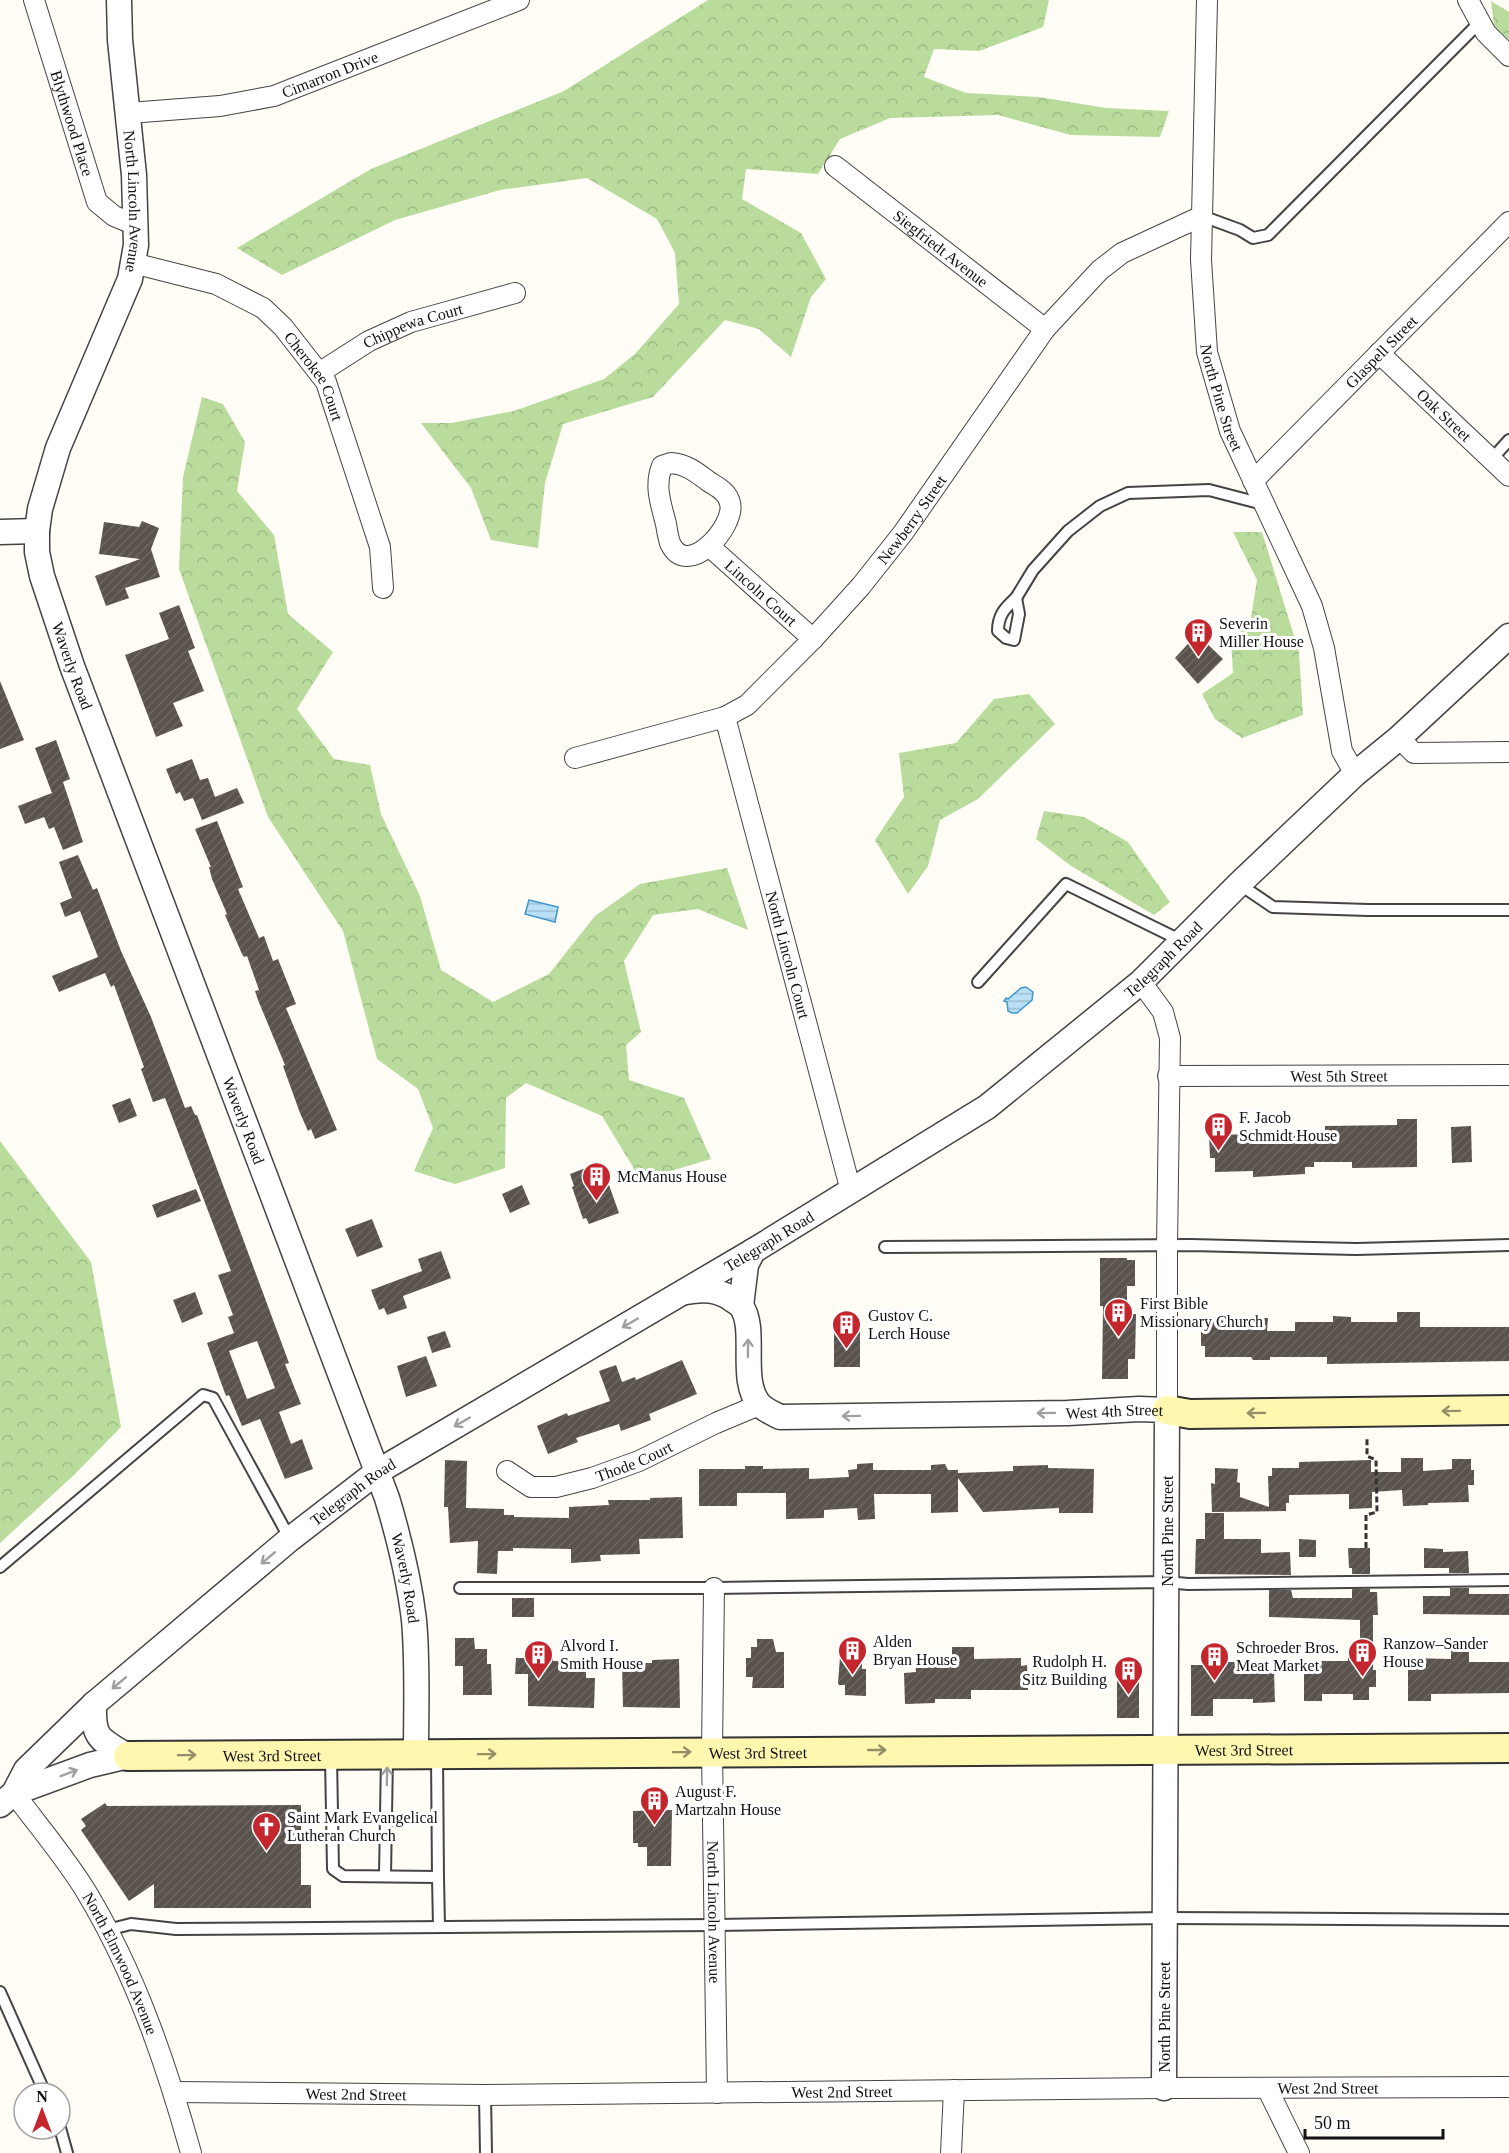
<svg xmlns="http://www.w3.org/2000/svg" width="1509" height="2153" viewBox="0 0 1509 2153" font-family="'Times New Roman',serif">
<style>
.forest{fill:url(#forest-crowns)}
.water{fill:url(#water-rules);stroke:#3f96cf;stroke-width:1.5}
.building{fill:url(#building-hatch);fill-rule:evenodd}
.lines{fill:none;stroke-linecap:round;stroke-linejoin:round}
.service-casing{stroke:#444;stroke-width:14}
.minor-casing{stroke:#444;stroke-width:22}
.tertiary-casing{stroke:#444;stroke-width:27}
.secondary-casing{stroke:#333;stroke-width:32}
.path{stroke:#333;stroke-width:3;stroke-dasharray:6 3;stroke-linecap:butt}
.service{stroke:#fff;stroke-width:10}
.minor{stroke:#fff;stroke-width:20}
.tertiary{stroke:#fff;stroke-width:24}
.secondary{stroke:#fff6b0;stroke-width:28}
.oneway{stroke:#a0a0a0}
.oneway2{stroke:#948f68}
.labels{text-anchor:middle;stroke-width:6;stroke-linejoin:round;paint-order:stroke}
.street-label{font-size:16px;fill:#111;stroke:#fff}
.poi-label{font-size:16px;fill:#111;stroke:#fff;text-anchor:start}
</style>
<defs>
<pattern id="forest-crowns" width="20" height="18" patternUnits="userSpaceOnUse" patternTransform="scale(1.5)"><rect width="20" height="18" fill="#b9dc9c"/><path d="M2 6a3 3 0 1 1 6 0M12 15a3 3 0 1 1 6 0" fill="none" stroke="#9ebc85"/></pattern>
<pattern id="water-rules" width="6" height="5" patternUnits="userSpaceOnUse" patternTransform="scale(1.5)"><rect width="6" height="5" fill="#b9e0f7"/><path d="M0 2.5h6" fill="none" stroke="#9ebfd3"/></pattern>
<pattern id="building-hatch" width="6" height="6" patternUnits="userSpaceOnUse" patternTransform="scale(1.5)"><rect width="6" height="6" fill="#5a524d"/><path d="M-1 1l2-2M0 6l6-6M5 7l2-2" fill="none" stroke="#6d6662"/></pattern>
</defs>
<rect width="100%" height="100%" fill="#fffdf5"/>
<g class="forest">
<path d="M708 0H1049L1043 27 979 51 934 49 924 77 966 93 1039 97 1106 108 1169 111 1160 137 1071 135 998 115 890 118 840 139 818 174 746 169 742 199 801 233 826 279 811 297 791 357 759 329 725 320 653 397 563 424 545 483 538 548 491 540 471 488 421 423H451L514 411 604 379 635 354 679 304 675 253 657 219 587 178 500 190 395 220 282 275 237 248 371 169 564 91Z"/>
<path d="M1491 1 1509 12V40L1494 25Z"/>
<path d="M202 397 223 404 245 442 237 491 274 535 288 614 333 652 297 709 334 759 370 765 381 814 420 896 441 970 493 1002 549 974 595 916 640 884 727 868 748 930 698 909 653 915 624 961 641 1032 626 1045 629 1080 684 1098 711 1159 641 1180 602 1116 526 1083 506 1098 505 1168 455 1184 414 1171 433 1128 418 1089 377 1059 343 931 268 817 179 569 183 477Z"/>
<path d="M1233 532H1262L1299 652 1303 715 1242 738 1215 719 1202 694 1233 673 1231 639 1251 618 1257 580Z"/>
<path d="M1029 694 1055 724 978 799 940 820 928 866 908 894 875 840 904 797 899 753 956 743 994 699Z"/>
<path d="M1044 811 1084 817 1128 842 1170 902 1154 915 1071 866 1036 839Z"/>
<path d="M0 1141 91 1262 121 1427 74 1475 0 1543Z"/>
</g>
<g class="water">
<path d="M529 900 558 907 555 922 525 914Z"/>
<path d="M1026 987 1033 992 1032 1000 1017 1013H1012L1008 1011 1007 1002 1004 1001 1006 998 1008 999 1021 988Z"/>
</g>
<g class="building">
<path d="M142 521 159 528 151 549 160 577 125 588 129 598 106 606 95 576 140 559 99 554 104 522 139 527Z"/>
<path d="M179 605 195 648 188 651 204 691 173 703 183 726 156 737 125 655 169 639 159 613Z"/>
<path d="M1197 634 1223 659 1198 684 1175 658Z"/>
<path d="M0 681 24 740 0 749Z"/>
<path d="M56 740 70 779 63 782 83 842 63 850 54 827 49 829 44 817 25 824 18 806 52 793 35 748Z"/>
<path d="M192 759 200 780 208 778 215 797 237 788 244 803 202 820 193 798 184 801 180 792 176 794 166 769Z"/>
<path d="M217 821 243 887 238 889 259 938 264 936 273 961 278 959 296 1004 286 1008 337 1130 315 1139 311 1129 308 1131 300 1113 283 1066 285 1065 258 1000 255 991 259 990 247 956 244 957 242 954 225 915 227 914 212 879 209 867H211L195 829Z"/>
<path d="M78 855 93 890 97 888 121 951 151 1017 185 1108 191 1106 195 1115H197L289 1363 285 1364 301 1404 279 1412 291 1444 302 1439 313 1469 285 1479 260 1419 242 1426 229 1395 226 1396 219 1377 207 1343 234 1333 228 1317 233 1315 218 1275 231 1271 165 1098 153 1102 141 1069 144 1067 114 985 111 987 105 973 59 992 52 976 98 957 80 911 65 917 60 903 72 898 59 862ZM257 1341 275 1388 247 1399 229 1351Z"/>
<path d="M130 1098 137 1116 119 1123 112 1105Z"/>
<path d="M1397 1119H1417V1167L1352 1168V1162H1314V1167H1305V1174L1253 1177V1171L1215 1172V1158H1210L1209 1135 1264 1134 1289 1144V1135L1325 1133V1126L1397 1125Z"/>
<path d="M1471 1126 1472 1162 1452 1163 1451 1127Z"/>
<path d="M591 1166 599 1189 609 1185 619 1213 589 1224 586 1218 583 1219 572 1187 574 1186 570 1174Z"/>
<path d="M522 1185 530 1204 510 1213 502 1194Z"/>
<path d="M196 1189 201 1201 157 1218 152 1205Z"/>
<path d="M372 1219 383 1247 357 1257 345 1229Z"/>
<path d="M441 1251 451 1278 403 1296 407 1308 387 1315 384 1308 379 1310 371 1290 422 1271 418 1259Z"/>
<path d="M1100 1258H1127V1260H1135V1286H1127V1314H1136L1135 1359H1128V1379H1102L1103 1306H1100Z"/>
<path d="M195 1292 203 1314 182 1323 173 1300Z"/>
<path d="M1397 1312H1420V1327H1509V1361L1327 1364V1357H1270V1360H1253L1251 1357H1205V1346H1201V1332H1205V1317L1268 1318 1267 1331H1295V1322H1333V1316L1351 1317V1322H1397Z"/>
<path d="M445 1331 451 1347 432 1353 427 1337Z"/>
<rect x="834" y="1331" width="26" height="36"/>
<path d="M426 1356 437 1386 406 1397 397 1366Z"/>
<path d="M682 1360 697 1394 649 1414 651 1420 621 1431 619 1424 576 1438 578 1442 548 1454 537 1426 567 1413 568 1416 610 1401 599 1371 616 1365 622 1382 635 1377 636 1380Z"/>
<path d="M1401 1458H1423V1471L1452 1469V1459H1471V1470H1474V1485H1468L1469 1502 1428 1503V1505L1403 1506 1402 1490 1372 1492V1508L1349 1509V1494L1289 1495V1503H1286V1511L1212 1512 1211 1483 1215 1484V1468L1238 1469 1237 1482 1240 1483V1497L1269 1507 1268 1476H1272V1468H1299V1462L1371 1460V1472H1401Z"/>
<path d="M445 1460 467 1461 466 1508 504 1509V1515H514V1517L569 1518V1507L609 1505 608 1500H650V1498L682 1497 683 1538 639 1539 640 1554 600 1555 601 1561 571 1563V1549L513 1548V1551H498L497 1574 477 1573 478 1541 450 1543 448 1507H444Z"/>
<path d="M873 1463V1470H931V1465L945 1464 948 1470H958V1473L1013 1471V1466L1048 1465V1468L1094 1469 1093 1513H1059V1508L983 1512 958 1478V1512L931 1513V1494H874L875 1519 858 1520 857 1508 824 1510V1518L786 1519V1493H737V1506H699V1469H745V1466H763V1469L809 1468V1479L849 1477 848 1470 857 1469V1464Z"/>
<path d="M1205 1513H1224V1539H1261V1553L1290 1552 1291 1575 1195 1574 1196 1539H1205Z"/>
<path d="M1299 1539 1316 1540V1557H1299Z"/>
<path d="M1348 1548H1370V1574H1352V1568H1349Z"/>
<path d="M1424 1548 1443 1549V1552L1468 1551 1469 1573H1449V1568H1424Z"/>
<path d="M1450 1588H1469V1594H1509V1615L1423 1614V1596H1450Z"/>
<path d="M1352 1589H1370V1592H1377L1378 1615H1373V1651H1360V1620L1269 1617V1590H1291L1293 1598H1352Z"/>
<rect x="512" y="1598" width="22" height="19"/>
<path d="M455 1638H474L475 1649H487V1664H491L492 1695H463V1666H455Z"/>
<path d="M757 1639H773L776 1652H784V1688H752L753 1677H746V1658H751V1647H757Z"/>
<path d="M1451 1644H1469V1662H1509V1693L1431 1694V1701H1408V1658L1451 1659Z"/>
<path d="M952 1647H974V1659L1021 1658V1666L1027 1665 1028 1690H971V1699H935V1703L905 1704 904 1673 916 1672 915 1660 952 1659Z"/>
<path d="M1348 1653H1373V1670H1376V1687H1369V1700H1353V1694H1322V1701H1304V1664H1308V1661H1348Z"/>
<path d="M840 1657H862V1669H866V1696L845 1695V1685H839L838 1683Z"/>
<path d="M516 1658H553V1661L586 1662V1678H595L594 1708 528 1706V1674H515Z"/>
<path d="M679 1659 680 1708 623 1707 622 1663H652V1660Z"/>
<path d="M1209 1662H1264L1265 1672H1274L1275 1702 1253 1703V1699H1213V1716H1191V1665H1209Z"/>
<path d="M1121 1668H1139V1718H1117V1673H1122Z"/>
<path d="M105 1803 107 1806 301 1805V1885H311V1908H154V1884L129 1901 81 1830 86 1826 81 1819Z"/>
<path d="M672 1810 671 1866H647V1847H638V1843H633V1811Z"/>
</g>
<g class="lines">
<defs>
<g id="service">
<path d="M1202 216 1240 230 1253 238 1268 235 1480 22"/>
<path d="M1491 460 1509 440"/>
<path d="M1016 598 1033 570 1068 531 1100 506 1128 493 1209 490 1263 504"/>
<path d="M1016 598 1019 614 1014 640 1006 638 998 631C998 615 1005 608 1016 598Z"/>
<path d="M1239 884 1273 907 1368 910H1509"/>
<path d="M978 982 1066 884 1182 941"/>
<path d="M885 1247 1191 1245 1356 1249 1509 1245"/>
<path d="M0 1567 203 1395 213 1398 290 1539"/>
<path d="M460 1588H714L1167 1582 1188 1584 1509 1580"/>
<path d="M437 1755 438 1877"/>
<path d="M331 1757 333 1869 343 1876 438 1877 439 1927"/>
<path d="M385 1876 387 1757"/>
<path d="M107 1930 131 1924 176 1929 716 1925 1165 1918 1509 1920"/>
<path d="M0 1992 45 2093"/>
<path d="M485 2095 486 2153"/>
<path d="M60 2128 67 2153"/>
</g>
<g id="minor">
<path id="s1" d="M34 0 97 202 114 216 136 225"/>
<path id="s2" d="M1207 0 1201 260 1207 352 1230 431 1312 606 1324 648 1342 751 1355 774"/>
<path d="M1468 0 1486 33 1509 56"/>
<path id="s3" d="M129 113 220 106 274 96 519 0"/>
<path id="s4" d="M835 166 1045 329"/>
<path id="s5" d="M133 263 216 284 263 308 283 327 326 382 380 547 383 588"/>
<path id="s6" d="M1379 353 1509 476"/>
<path id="s7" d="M319 373 369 341 411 322 515 293"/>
<path d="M671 463C686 464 696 472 708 481 717 487 727 491 730 503 736 526 687 581 670 543 668 537 667 530 666 524 661 504 654 486 662 466Z"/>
<path id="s8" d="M1253 481 1509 222"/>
<path id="s9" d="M709 546 813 639"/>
<path id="s10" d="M725 717 851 1191"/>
<path d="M1399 738 1414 753 1509 752"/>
<path id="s11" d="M575 758 725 717 747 705 813 639 861 586 903 533 1045 329 1100 270 1122 253 1202 216"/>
<path d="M1141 982 1163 1012 1170 1038 1167 1246V1410"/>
<path id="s12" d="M1168 1076 1509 1075"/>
<path id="s13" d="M507 1471 531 1487H556L592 1478 639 1461 716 1423 759 1405"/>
<path id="s14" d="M714 1588 712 1751 717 2093"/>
<path id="s15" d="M14 1793C38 1826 66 1858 87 1893 135 1973 166 2063 191 2153"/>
<path d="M1267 2088 1299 2153"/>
<path id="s16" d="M174 2092 485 2095 1164 2088 1509 2087"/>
<path d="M951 2153 954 2090"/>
</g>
<g id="tertiary">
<path id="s17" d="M119 0 120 40 134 175 136 245 130 279 58 448 40 509 37 531V552L42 576 72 666 387 1498C399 1538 409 1578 414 1620 418 1664 416 1709 416 1754"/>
<path d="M0 532 37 531"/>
<path id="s18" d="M686 1292C701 1289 717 1289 730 1298 733 1301 739 1303 741 1306 758 1329 738 1381 760 1405 765 1410 774 1414 780 1417L1068 1413 1139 1409 1167 1410 1164 2088"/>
<path d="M741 1306 746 1265 753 1251"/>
<path d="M94 1704C93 1739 99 1739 128 1756"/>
<path d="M14 1793 90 1765 128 1756"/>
<path id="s19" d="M0 1805 14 1793 26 1770 94 1704 290 1539 377 1472 753 1251 987 1107 1141 982 1239 884 1355 774 1399 738 1509 636"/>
</g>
<g id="secondary">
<path d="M1167 1410 1190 1414 1509 1410"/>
<path id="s20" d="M128 1756 1509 1748"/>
</g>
</defs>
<use href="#service" class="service-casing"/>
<use href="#minor" class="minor-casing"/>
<use href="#tertiary" class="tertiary-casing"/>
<use href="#secondary" class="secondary-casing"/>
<path class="path" d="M1366 1548V1515L1377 1512 1376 1460 1367 1456V1439"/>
<use href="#service" class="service"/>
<use href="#minor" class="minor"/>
<use href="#tertiary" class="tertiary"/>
<use href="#secondary" class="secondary"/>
</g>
<defs><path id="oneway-shaft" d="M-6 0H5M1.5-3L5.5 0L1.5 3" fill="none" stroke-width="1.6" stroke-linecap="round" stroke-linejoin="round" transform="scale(1.5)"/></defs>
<g class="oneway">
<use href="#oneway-shaft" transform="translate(630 1323) rotate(150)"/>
<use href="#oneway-shaft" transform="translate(748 1348) rotate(-89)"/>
<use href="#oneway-shaft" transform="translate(1046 1413) rotate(179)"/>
<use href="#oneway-shaft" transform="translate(851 1416) rotate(179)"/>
<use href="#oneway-shaft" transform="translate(462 1422) rotate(150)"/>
<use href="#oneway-shaft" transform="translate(268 1558) rotate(140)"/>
<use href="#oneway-shaft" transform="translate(119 1683) rotate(140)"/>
<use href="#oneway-shaft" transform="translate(69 1773) rotate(-21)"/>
<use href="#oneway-shaft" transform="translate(387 1776) rotate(-89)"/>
</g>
<g class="oneway2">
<use href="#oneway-shaft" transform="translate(1451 1411) rotate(179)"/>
<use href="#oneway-shaft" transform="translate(1256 1413) rotate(179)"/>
<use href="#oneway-shaft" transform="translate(877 1750)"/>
<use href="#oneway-shaft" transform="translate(682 1752) rotate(-1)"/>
<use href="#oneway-shaft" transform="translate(487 1754) rotate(-1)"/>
<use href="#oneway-shaft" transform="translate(187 1755) rotate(-1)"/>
</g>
<defs>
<symbol id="building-pin" viewBox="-11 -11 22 30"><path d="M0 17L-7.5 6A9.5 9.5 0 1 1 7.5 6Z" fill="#c4262e" stroke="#fff"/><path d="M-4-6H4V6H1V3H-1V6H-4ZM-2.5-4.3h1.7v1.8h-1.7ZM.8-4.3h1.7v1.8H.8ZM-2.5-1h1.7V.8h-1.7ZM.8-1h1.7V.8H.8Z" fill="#fff"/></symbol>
<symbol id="church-pin" viewBox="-11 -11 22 30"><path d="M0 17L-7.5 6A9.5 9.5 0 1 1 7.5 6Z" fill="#c4262e" stroke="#fff"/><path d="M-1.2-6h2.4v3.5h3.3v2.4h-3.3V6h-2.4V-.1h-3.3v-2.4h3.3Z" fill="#fff"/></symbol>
</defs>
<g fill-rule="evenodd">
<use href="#building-pin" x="1182" y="616" width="33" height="45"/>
<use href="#building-pin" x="1202" y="1110" width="33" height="45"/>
<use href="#building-pin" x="580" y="1160" width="33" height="45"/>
<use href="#building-pin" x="1102" y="1296" width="33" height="45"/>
<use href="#building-pin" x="830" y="1308" width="33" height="45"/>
<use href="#building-pin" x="836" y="1634" width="33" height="45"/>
<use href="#building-pin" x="1346" y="1636" width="33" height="45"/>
<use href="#building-pin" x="522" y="1638" width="33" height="45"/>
<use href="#building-pin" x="1198" y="1640" width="33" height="45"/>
<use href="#building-pin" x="1112" y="1654" width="33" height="45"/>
<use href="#building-pin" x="638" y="1784" width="33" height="45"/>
<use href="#church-pin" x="250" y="1810" width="33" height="45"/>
</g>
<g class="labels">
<g class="street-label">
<text dy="6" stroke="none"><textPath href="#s3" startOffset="206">Cimarron Drive</textPath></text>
<text dy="6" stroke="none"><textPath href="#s1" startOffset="129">Blythwood Place</textPath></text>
<text dy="6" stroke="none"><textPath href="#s17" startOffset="202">North Lincoln Avenue</textPath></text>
<text dy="6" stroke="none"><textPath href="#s4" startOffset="134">Siegfriedt Avenue</textPath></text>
<text dy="6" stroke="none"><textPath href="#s7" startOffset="106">Chippewa Court</textPath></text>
<text dy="6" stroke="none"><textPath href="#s8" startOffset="182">Glaspell Street</textPath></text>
<text dy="6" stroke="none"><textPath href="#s5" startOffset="225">Cherokee Court</textPath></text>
<text dy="6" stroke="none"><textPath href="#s2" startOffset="400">North Pine Street</textPath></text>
<text dy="6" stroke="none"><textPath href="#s6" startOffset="90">Oak Street</textPath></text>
<text dy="6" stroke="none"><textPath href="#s11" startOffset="429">Newberry Street</textPath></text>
<text dy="6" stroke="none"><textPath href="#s9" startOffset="70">Lincoln Court</textPath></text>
<text dy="6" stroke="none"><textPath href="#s17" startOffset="690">Waverly Road</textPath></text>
<text dy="6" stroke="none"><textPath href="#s10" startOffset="246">North Lincoln Court</textPath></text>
<text dy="6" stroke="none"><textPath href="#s19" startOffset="1446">Telegraph Road</textPath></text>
<text dy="6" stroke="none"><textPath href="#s12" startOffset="171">West 5th Street</textPath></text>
<text dy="6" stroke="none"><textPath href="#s17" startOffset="1176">Waverly Road</textPath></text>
<text dy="6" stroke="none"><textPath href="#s19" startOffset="960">Telegraph Road</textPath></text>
<text dy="6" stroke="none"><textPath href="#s18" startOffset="520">West 4th Street</textPath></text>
<text dy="6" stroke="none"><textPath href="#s13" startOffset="136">Thode Court</textPath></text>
<text dy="6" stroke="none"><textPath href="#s19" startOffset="474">Telegraph Road</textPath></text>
<text transform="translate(1167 1531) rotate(-90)" y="6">North Pine Street</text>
<text dy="6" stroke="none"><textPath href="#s17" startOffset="1662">Waverly Road</textPath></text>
<text dy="6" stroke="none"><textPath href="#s20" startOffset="1116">West 3rd Street</textPath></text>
<text dy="6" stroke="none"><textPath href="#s20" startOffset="630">West 3rd Street</textPath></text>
<text dy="6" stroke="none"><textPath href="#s20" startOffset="144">West 3rd Street</textPath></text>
<text dy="6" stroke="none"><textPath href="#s14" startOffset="324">North Lincoln Avenue</textPath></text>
<text dy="6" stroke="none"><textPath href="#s15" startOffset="202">North Elmwood Avenue</textPath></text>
<text transform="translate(1164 2017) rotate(-90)" y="6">North Pine Street</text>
<text dy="6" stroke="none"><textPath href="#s16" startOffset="1154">West 2nd Street</textPath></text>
<text dy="6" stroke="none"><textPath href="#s16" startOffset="668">West 2nd Street</textPath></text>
<text dy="6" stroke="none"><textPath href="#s16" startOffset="182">West 2nd Street</textPath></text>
</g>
<g class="poi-label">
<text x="1219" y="629">Severin<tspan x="1219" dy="18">Miller House</tspan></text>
<text x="1239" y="1123">F. Jacob<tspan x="1239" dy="18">Schmidt House</tspan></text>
<text x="617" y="1182">McManus House</text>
<text x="1140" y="1309">First Bible<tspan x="1140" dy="18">Missionary Church</tspan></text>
<text x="868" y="1321">Gustov C.<tspan x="868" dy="18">Lerch House</tspan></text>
<text x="873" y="1647">Alden<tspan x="873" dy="18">Bryan House</tspan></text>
<text x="1383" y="1649">Ranzow–Sander<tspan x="1383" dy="18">House</tspan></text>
<text x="560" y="1651">Alvord I.<tspan x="560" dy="18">Smith House</tspan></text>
<text x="1236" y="1653">Schroeder Bros.<tspan x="1236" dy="18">Meat Market</tspan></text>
<text x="1107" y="1667" text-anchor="end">Rudolph H.<tspan x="1107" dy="18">Sitz Building</tspan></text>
<text x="675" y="1797">August F.<tspan x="675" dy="18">Martzahn House</tspan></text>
<text x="287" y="1823">Saint Mark Evangelical<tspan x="287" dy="18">Lutheran Church</tspan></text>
</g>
</g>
<g transform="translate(42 2111)"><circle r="28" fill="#ffffff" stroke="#a0a0a0" stroke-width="1.5"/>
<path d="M0-4.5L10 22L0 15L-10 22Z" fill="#c4262e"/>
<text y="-9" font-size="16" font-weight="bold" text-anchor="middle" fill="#111111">N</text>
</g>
<path d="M1305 2129v9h138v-9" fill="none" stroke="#111111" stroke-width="3"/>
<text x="1314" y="2129" font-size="18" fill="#111111" stroke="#ffffff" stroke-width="4.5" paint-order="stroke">50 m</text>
</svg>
